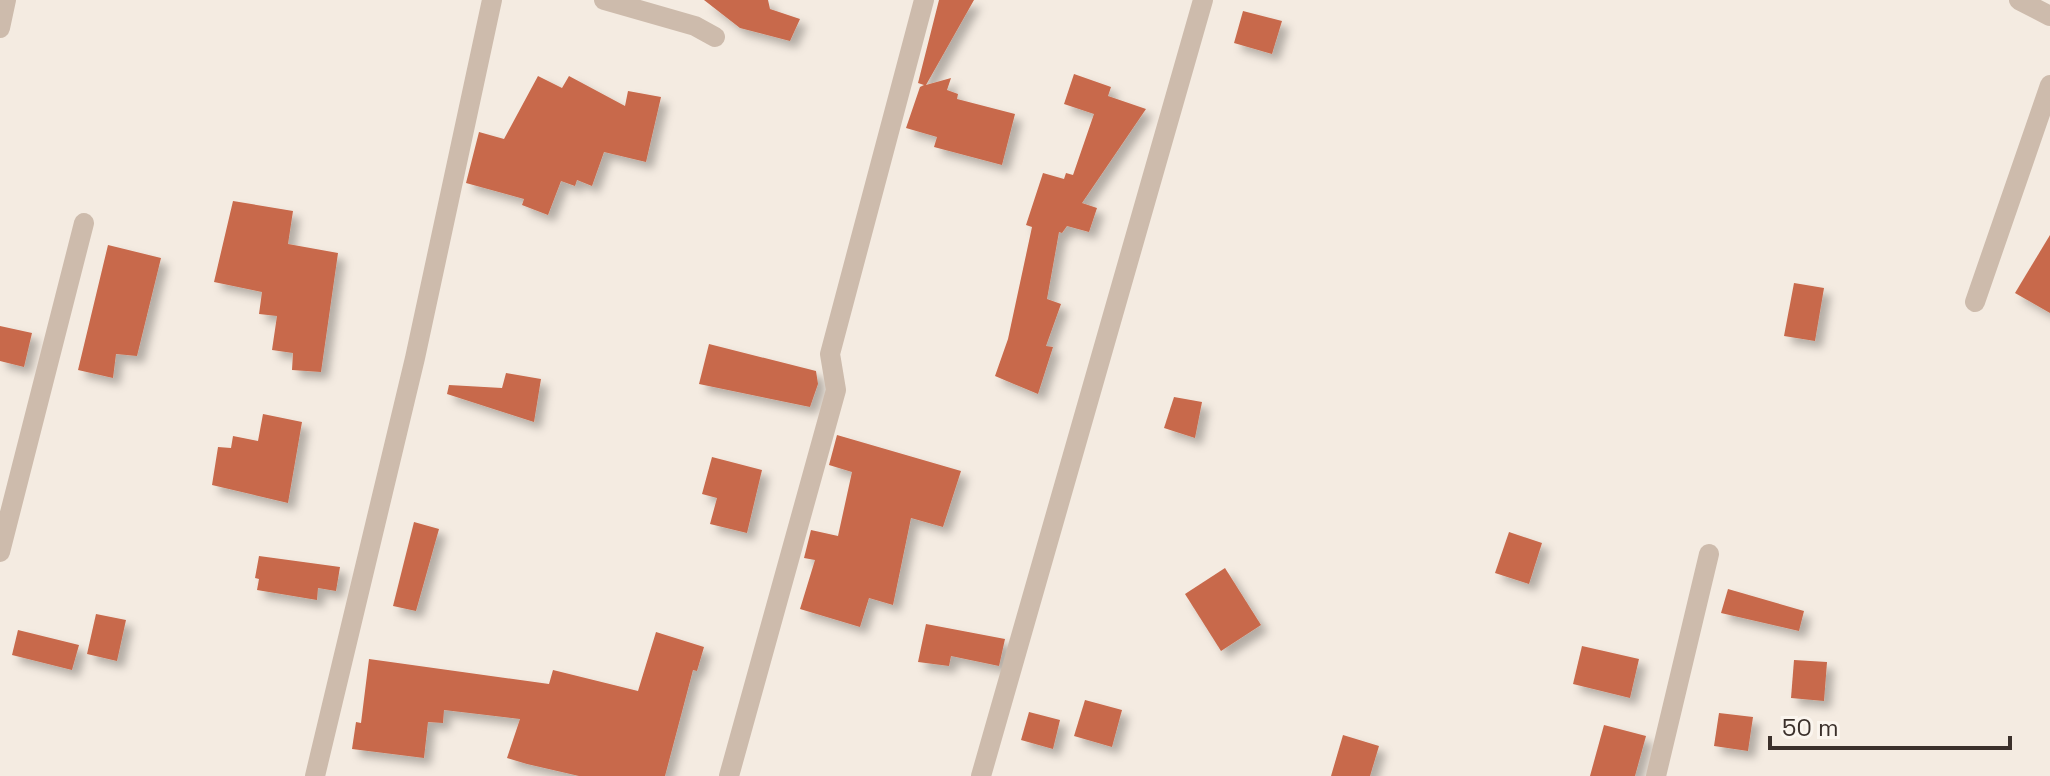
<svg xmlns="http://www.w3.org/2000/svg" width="2050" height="776" viewBox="0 0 2050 776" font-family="'Space Grotesk',sans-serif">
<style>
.building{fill:#c8694b;filter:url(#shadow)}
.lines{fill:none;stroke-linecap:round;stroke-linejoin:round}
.street{stroke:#cdbbac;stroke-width:20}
</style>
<defs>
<filter id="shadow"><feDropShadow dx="7" dy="7" stdDeviation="4" flood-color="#0004"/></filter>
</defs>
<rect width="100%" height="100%" fill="#f4ebe1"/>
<g class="building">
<path d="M704 0H768L770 9 800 19 790 41 740 28Z"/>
<path d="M939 0H974L926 85 951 78 947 90 958 94 957 99 1015 114 1002 165 934 147 937 137 906 128 920 87 924 85 918 83Z"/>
<path d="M1243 11 1282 21 1272 54 1234 43Z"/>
<path d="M1074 74 1111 87 1108 96 1146 109 1082 203 1097 208 1089 232 1067 226 1062 233 1059 232 1047 299 1061 304 1046 346 1053 347 1038 394 995 376 1008 339 1032 227 1026 225 1043 173 1064 179 1066 173 1073 175 1094 114 1064 104Z"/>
<path d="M538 76 562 88 569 76 625 106 628 91 661 97 646 162 604 152 592 186 577 180 575 186 561 181 548 215 522 205 524 199 466 183 479 132 504 139Z"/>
<path d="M233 201 293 211 288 244 338 253 321 372 292 370 293 353 272 350 277 316 259 314 262 292 214 282Z"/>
<path d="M2050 235V313L2015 293Z"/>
<path d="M108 245 161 258 137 356 116 354 113 378 78 370Z"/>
<path d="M1794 283 1824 288 1815 341 1784 336Z"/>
<path d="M0 326 32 333 24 367 0 361Z"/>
<path d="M709 344 816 371 818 384 810 407 699 384Z"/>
<path d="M506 373 541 379 534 422 447 394 449 385 502 388Z"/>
<path d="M1174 397 1202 402 1195 438 1164 428Z"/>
<path d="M263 414 302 422 288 503 212 485 218 447 231 448 233 436 258 441Z"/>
<path d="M837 435 961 471 943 527 911 518 893 605 869 598 860 627 800 609 815 560 804 558 811 530 838 536 852 472 829 465Z"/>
<path d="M712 457 762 470 747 533 710 524 717 498 702 494Z"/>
<path d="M414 522 439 529 416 611 393 606Z"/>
<path d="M1509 532 1542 543 1529 584 1495 573Z"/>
<path d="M259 556 340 567 336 591 318 588 317 600 257 590 259 579 255 578Z"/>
<path d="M1225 568 1261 625 1221 651 1185 594Z"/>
<path d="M1728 589 1804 611 1799 631 1721 613Z"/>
<path d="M96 614 126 620 117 661 87 654Z"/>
<path d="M926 624 1005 639 999 666 951 656 949 666 918 662Z"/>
<path d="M18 630 79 645 72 670 12 655Z"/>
<path d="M656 632 704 647 697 671 693 670 665 776H579L527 764 507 758 520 719 444 710 443 723 428 722 424 758 352 749 356 722 361 723 369 659 549 684 553 670 638 691Z"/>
<path d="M1582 646 1639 659 1630 698 1573 684Z"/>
<path d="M1794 660 1827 662 1824 701 1791 698Z"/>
<path d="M1085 700 1122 710 1112 747 1074 736Z"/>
<path d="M1029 712 1060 720 1053 749 1021 740Z"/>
<path d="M1719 713 1753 717 1748 751 1714 746Z"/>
<path d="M1604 725 1646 736 1635 776H1590Z"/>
<path d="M1343 735 1379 746 1370 776H1331Z"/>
</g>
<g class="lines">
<g class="street">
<path d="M604 0 695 26 715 37"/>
<path d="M2019 0 2050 16"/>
<path d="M0 28 6 0"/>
<path d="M1975 302 2050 85"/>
<path d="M0 552 84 223"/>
<path d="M315 776 415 358 492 0"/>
<path d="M729 776 836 390 830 354 924 0"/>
<path d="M981 776 1203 0"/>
<path d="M1656 776 1709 554"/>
</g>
</g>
<path d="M1770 736v12h240v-12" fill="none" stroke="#3b302b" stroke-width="4"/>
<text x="1782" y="736" font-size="24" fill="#3b302b" stroke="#fbf5ee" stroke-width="6" paint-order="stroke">50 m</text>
</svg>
